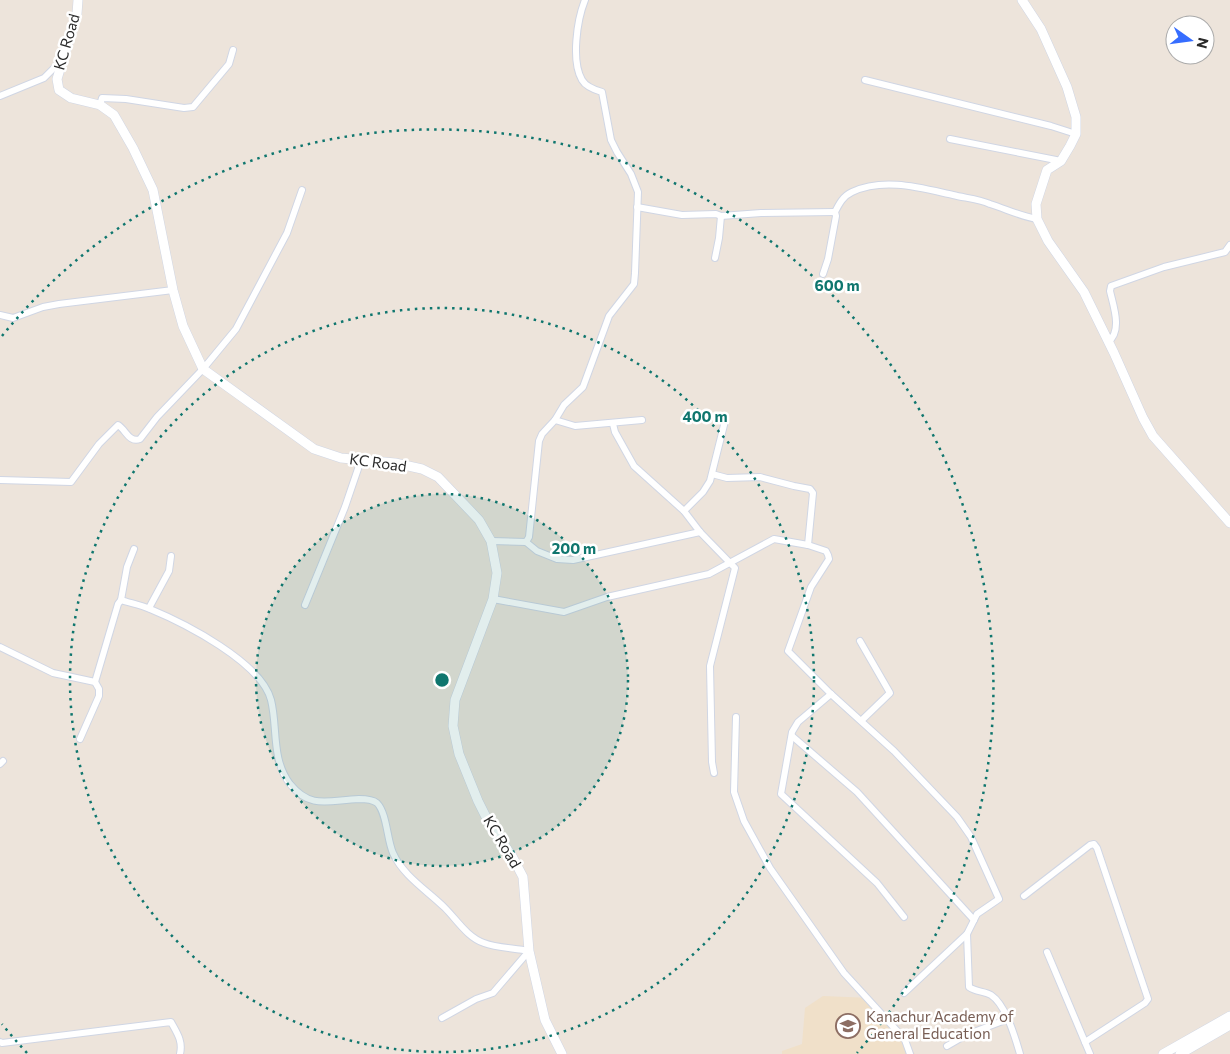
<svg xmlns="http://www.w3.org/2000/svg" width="1230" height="1054" viewBox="0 0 1230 1054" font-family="Commissioner,sans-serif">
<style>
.education{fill:#f0e0c9}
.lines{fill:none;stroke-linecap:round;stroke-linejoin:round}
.minor-casing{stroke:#d0d6e4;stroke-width:8}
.secondary-casing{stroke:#d0d6e4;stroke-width:10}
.minor{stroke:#fff;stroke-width:6}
.secondary{stroke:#fff;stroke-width:9}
.ring{fill:none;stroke:#0f766e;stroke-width:2.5;stroke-dasharray:2.5 5}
.labels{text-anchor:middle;stroke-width:5;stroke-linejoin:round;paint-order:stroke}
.street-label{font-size:15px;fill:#2a2a2a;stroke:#fff}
.education-label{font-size:15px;fill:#785e54;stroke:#fff;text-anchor:start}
.centre{fill:#0f766e;stroke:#fff;stroke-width:2.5}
.ring-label{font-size:15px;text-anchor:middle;font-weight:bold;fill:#0f766e;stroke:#fff;stroke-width:5;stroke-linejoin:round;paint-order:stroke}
</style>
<rect width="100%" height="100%" fill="#ede4db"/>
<path class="education" d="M823 996 871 998 915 1054H782V1051L802 1044 805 1008Z"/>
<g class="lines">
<defs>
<g id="minor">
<path d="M865 80 1051 126 1076 134"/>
<path d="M0 96 44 78 61 61"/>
<path d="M100 105 102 98 126 99 184 108 193 107 229 64 233 50"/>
<path d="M950 139 1061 161"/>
<path d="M637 207 682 215 716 214 721 216 761 213 835 212"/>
<path d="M715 258 719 238 721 216"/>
<path d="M823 274 828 259 836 216 835 212C839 204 843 196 852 192 884 177 921 188 953 195 965 198 979 199 990 204 1006 209 1020 216 1037 219"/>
<path d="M0 315 13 318 43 307 59 304 173 290"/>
<path d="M1108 342C1123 331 1113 305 1110 291L1111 286 1164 267 1225 252 1230 245"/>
<path d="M555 420 564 405 583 387 609 316 634 284 635 273 638 192 631 174 617 152 611 140 602 92C595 90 586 87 582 80 571 61 577 20 585 0"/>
<path d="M613 424 615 432 634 466 684 511 700 532 735 568 710 666 712 762 714 773"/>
<path d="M712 474 727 478 760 477 794 486 810 489 813 493 808 545"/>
<path d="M0 480 71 482 99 444 118 425C126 430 129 443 140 439L157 417 203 369 236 329 287 233 302 190"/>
<path d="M684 511 703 492 710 481 724 425"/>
<path d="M491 541 526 542 537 551 557 559 573 560 700 532"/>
<path d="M526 542 529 537 539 441 542 434 555 420 575 426 642 420"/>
<path d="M493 599 564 612 607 597 709 574 774 539 808 545 826 551 828 555 829 559 811 587 788 651 831 694 894 751 957 817 971 837 999 899 977 914 967 934 969 987C976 992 984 991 991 995 1006 1005 1015 1037 1020 1054"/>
<path d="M121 600C130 603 141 605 150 609 184 623 261 662 271 700 278 728 271 759 290 784 311 810 329 800 359 799 365 799 372 799 377 803 387 813 387 840 393 853 403 876 428 891 445 908 457 920 467 937 484 943 497 948 514 948 529 951L493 993 476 999 442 1018"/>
<path d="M305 605 345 507 361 460"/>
<path d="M149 608 169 571 171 556"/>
<path d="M860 641 890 693 862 720"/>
<path d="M0 647 53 673 95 682 99 689V696L80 739"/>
<path d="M95 682 118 604 121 600 127 567 134 549"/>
<path d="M831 694 798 722 792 732 781 794 877 883 904 917"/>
<path d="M736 717 734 792 744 821 770 868 844 973 899 1033 905 1040 910 1054"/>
<path d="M792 736 857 792 974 920"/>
<path d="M0 764 3 761"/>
<path d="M1024 896 1090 845 1094 844 1097 848 1148 999 1145 1003 1085 1042"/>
<path d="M1047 952 1090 1054"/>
<path d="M904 993 967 934"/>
<path d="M0 1042 2 1043 171 1022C177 1033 183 1041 180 1054"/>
<path d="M947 1046 966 1035 1008 1019"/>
</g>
<g id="secondary">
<path d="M78 0 77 14 57 79 59 90 71 98 100 105 114 115 133 148 153 190 173 290 183 326 203 369 314 449 341 458 395 463 422 469 438 477 479 520 491 541 497 573 493 599 455 700 453 726 459 754 478 801 491 827 512 856 523 877 529 951 545 1020 562 1054"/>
<path d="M1022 0 1041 29 1067 87 1076 117V134L1070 146 1061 161 1047 170 1036 204 1037 219 1048 241 1084 292 1114 353 1143 418 1153 436 1230 523"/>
<path d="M1163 1054 1230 1016"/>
<path d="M1180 1054 1230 1025"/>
</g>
</defs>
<use href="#minor" class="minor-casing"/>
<use href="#secondary" class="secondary-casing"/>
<use href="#minor" class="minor"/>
<use href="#secondary" class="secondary"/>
</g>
<circle cx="442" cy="680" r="186" fill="#0f766e" fill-opacity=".12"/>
<g class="ring">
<circle cx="442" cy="680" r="186"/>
<circle cx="442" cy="680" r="372"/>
<path d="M27 1053A558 558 0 0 1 2 1024M2 336A558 558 0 1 1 857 1053"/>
</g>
<defs>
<symbol id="university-ring" viewBox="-11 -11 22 22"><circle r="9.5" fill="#fff" stroke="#8d6e63" stroke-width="1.5"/><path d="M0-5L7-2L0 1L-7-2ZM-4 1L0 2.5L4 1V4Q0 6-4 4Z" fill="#8d6e63"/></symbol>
</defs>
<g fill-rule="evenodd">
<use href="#university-ring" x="834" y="1012" width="28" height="28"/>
</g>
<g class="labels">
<g class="street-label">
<text transform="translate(67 42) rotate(-74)" y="5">KC Road</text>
<text transform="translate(378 463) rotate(8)" y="5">KC Road</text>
<text transform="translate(502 842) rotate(59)" y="5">KC Road</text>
</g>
<g class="education-label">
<text x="866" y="1022">Kanachur Academy of<tspan x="866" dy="17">General Education</tspan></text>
</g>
</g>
<circle cx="442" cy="680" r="8" class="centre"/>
<g class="ring-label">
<text x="837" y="291">600 m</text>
<text x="705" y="422">400 m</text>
<text x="574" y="554">200 m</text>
</g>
<g transform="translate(1190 40) rotate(104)"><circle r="24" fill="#ffffff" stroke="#aaaaaa"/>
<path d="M0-4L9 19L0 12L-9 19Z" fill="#366dff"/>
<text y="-8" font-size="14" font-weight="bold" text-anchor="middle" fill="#2a2a2a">N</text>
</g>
</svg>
